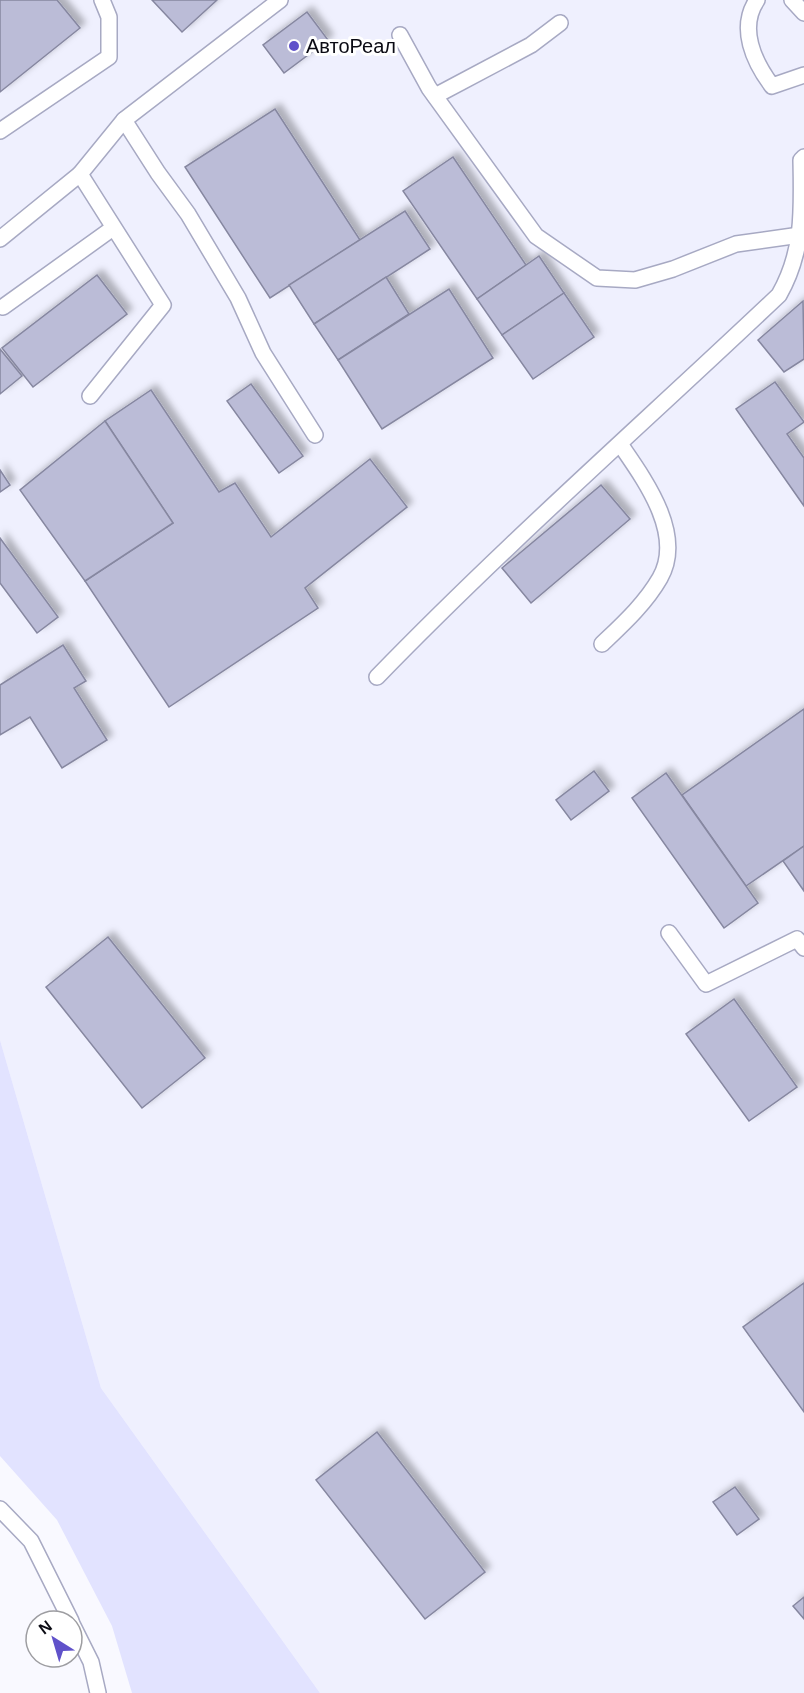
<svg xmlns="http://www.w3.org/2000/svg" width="804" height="1693" viewBox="0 0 804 1693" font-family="Helvetica,sans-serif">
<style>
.built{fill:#eff0fe}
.green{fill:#e2e3ff}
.building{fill:#bbbcd7;stroke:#8687a0;stroke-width:1.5;filter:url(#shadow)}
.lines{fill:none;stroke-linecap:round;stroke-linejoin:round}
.lane-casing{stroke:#a7a9c3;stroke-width:18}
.lane{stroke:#fff;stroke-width:15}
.poi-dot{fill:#6052ca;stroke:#fff;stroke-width:2}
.labels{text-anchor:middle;stroke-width:6;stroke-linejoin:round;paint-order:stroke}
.poi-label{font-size:20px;fill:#0b0b14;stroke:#fff;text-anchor:start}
</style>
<defs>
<filter id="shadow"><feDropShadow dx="5.5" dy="-5.5" stdDeviation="3" flood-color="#0004"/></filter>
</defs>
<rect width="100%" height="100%" fill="#f9f9ff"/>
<path class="built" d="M0 0H804V1693H320L101 1388 0 1040Z"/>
<path class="green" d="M0 1040 101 1388 320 1693H132L112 1626 57 1520 0 1456Z"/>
<g class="building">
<path d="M0 0H57L80 28 0 92Z"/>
<path d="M152 0H217L182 32Z"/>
<path d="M307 12 328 40 284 73 263 45Z"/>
<path d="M275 109 360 240 270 298 185 167Z"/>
<path d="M453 157 526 265 477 299 403 191Z"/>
<path d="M405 211 430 249 314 324 289 285Z"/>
<path d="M539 256 564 293 502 335 477 299Z"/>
<path d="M97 275 127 314 33 387 2 348Z"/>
<path d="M386 277 409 314 338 360 314 324Z"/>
<path d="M449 289 493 358 382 429 338 360Z"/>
<path d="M564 293 594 337 533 379 502 335Z"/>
<path d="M803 301 804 359 784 372 758 340Z"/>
<path d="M0 349 22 376 0 394Z"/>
<path d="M775 382 804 422 787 434 804 458V506L736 409Z"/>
<path d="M251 384 303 456 279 473 227 401Z"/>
<path d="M151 390 219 492 235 483 271 537 370 459 407 507 305 588 318 608 169 707 85 581 173 523 105 421Z"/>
<path d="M105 421 173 523 85 581 20 490Z"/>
<path d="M0 470 10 485 0 492Z"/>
<path d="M601 485 630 519 531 603 502 568Z"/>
<path d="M0 538 58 617 37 633 0 583Z"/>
<path d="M63 645 86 681 74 688 107 740 62 768 30 717 0 735V685Z"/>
<path d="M804 709V846L746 886 682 795Z"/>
<path d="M594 771 609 791 571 820 556 800Z"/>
<path d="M666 773 758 903 724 928 632 798Z"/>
<path d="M804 846V891L783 861Z"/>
<path d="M108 937 205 1058 142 1108 46 987Z"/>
<path d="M734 999 797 1087 749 1121 686 1034Z"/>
<path d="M804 1283V1412L743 1327Z"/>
<path d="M377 1432 485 1572 425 1619 316 1480Z"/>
<path d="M735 1487 759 1519 737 1535 713 1502Z"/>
<path d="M804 1597V1619L793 1606Z"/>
</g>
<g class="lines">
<defs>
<g id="lane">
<path d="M757 0C738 28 754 62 772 86L804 75"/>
<path d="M792 0 804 13"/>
<path d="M400 35 429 88 536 236 597 278 635 280 673 269 736 244 800 235"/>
<path d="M435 96 531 45 560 23"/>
<path d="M124 120 158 173 188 214 238 298 263 353 315 435"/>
<path d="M0 131 109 57V17L102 0"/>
<path d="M0 239 80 174"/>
<path d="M3 307 113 228"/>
<path d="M90 396 163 305 80 174 124 120 280 0"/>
<path d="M602 644C623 624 645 604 660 578 685 534 644 479 620 444"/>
<path d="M377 677C506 544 645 422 779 295 804 251 802 210 801 160L804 157"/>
<path d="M669 933 706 984 797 939 804 948"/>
<path d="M0 1509 31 1541 71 1621"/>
<path d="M72 1624 91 1662 98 1693"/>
</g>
</defs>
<use href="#lane" class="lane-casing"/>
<use href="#lane" class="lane"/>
</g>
<circle class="poi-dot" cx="294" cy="46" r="6"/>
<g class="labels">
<g class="poi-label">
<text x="306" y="53">АвтоРеал</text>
</g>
</g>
<g transform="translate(54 1639) rotate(323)"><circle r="28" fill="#ffffff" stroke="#9d9da1" stroke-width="1.5"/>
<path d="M0-4.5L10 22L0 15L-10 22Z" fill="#6052ca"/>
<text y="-9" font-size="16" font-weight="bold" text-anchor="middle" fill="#0b0b14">N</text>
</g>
</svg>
